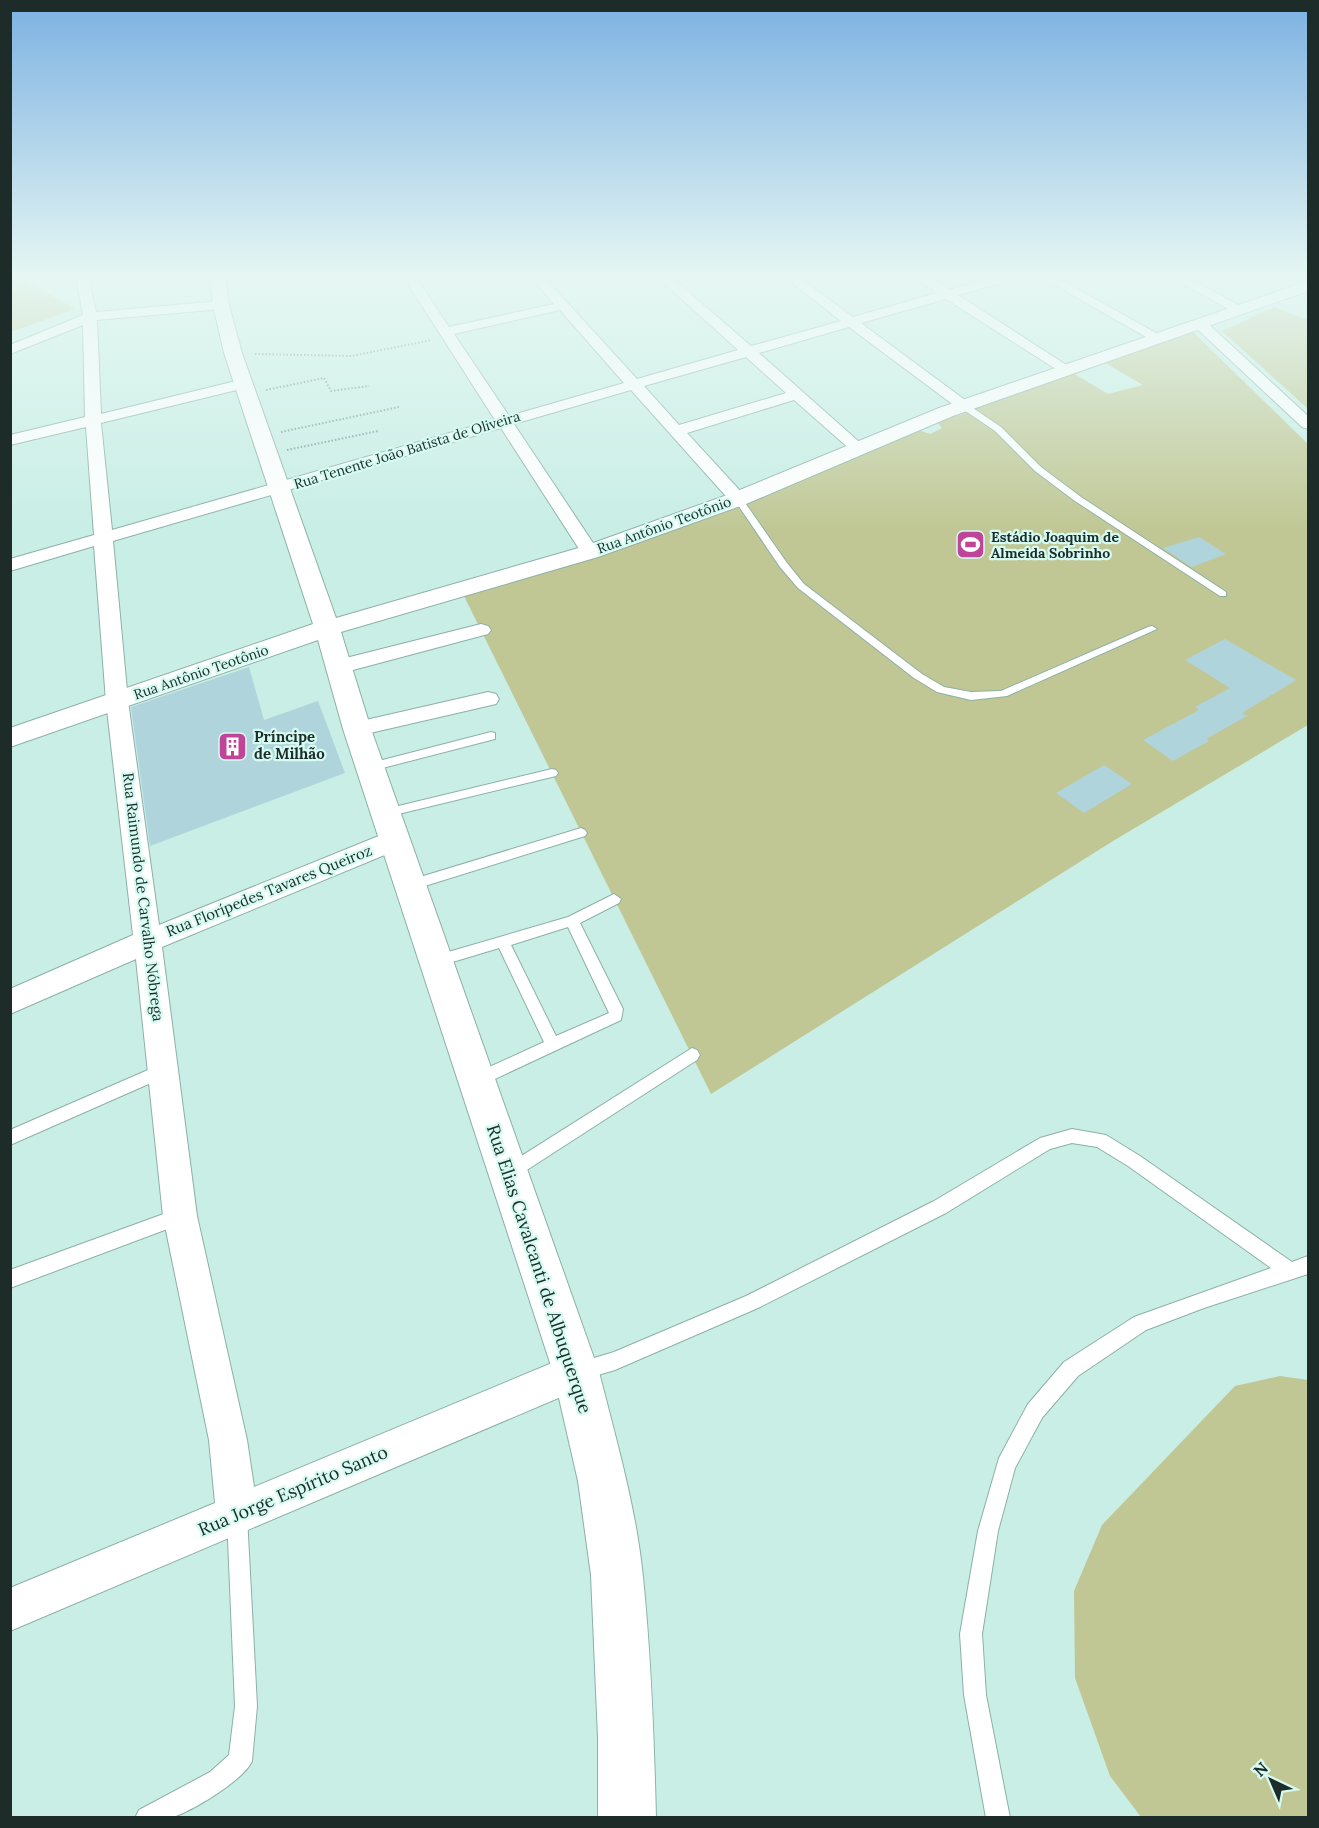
<svg xmlns="http://www.w3.org/2000/svg" width="1319" height="1828" viewBox="0 0 1319 1828" font-family="Lora,serif">
<style>
.green{fill:#c0c794}
.building{fill:#afd4dc}
.lines{fill:none;stroke-linecap:round;stroke-linejoin:round}
.service-casing{stroke:#8cb0a8;stroke-width:2}
.minor-casing{stroke:#8cb0a8;stroke-width:2}
.tertiary-casing{stroke:#8cb0a8;stroke-width:2}
.path{stroke:#7b9690;stroke-width:2;stroke-dasharray:1.5 2;stroke-linecap:butt}
.service{fill:#fff;fill-rule:evenodd}
.minor{fill:#fff;fill-rule:evenodd}
.tertiary{fill:#fff;fill-rule:evenodd}
.labels{text-anchor:middle;stroke-width:4.5;stroke-linejoin:round;paint-order:stroke}
.far-street-label{font-size:14px;fill:#1e2c29;stroke:#d5fbf2}
.far-poi-label{font-size:14px;font-weight:bold;fill:#1e2c29;stroke:#d5fbf2;text-anchor:start}
.poi-label{font-size:15px;font-weight:bold;fill:#1e2c29;stroke:#d5fbf2;text-anchor:start}
.street-label{font-size:15px;fill:#1e2c29;stroke:#d5fbf2}
.near-street-label{font-size:18px;fill:#1e2c29;stroke:#d5fbf2}
</style>
<rect width="100%" height="100%" fill="#c8eee5"/>
<g class="green">
<path d="M11 276H17L75 309 11 332Z"/>
<path d="M1274 307 1308 320V409L1222 331Z"/>
<path d="M1190 329 1308 444V725L1113 841 711 1094 464 596 701 516 912 428 930 434 942 428 937 422 976 410 975 404 1071 372 1108 394 1143 385 1102 361Z"/>
<path d="M1280 1376 1308 1380V1817H1141L1110 1776 1075 1678 1074 1591 1102 1525 1235 1386Z"/>
</g>
<g class="building">
<path d="M1199 537 1226 554 1192 567 1163 548Z"/>
<path d="M1225 639 1296 680 1242 713 1247 716 1206 739 1209 741 1173 761 1143 740 1199 710 1195 707 1230 688 1185 660Z"/>
<path d="M249 667 264 720 318 701 345 773 150 846 131 707Z"/>
<path d="M1104 765 1132 784 1084 813 1056 793Z"/>
</g>
<g class="lines">
<defs>
<g id="service">
<path d="M961 404H967L1001 427 1041 467 1081 497 1226 592V596H1220L1075 501 1035 471 995 431 961 408Z"/>
<path d="M735 497H741L787 563 804 584 922 674 944 687 971 692 1001 691 1148 627 1152 626 1157 629 1007 696 971 700 937 692 914 678 798 588 780 567 734 499Z"/>
<path d="M491 732 495 733V739L371 771 365 767 371 763Z"/>
<path d="M552 769 556 770 558 773 556 776 386 817 380 813 386 809Z"/>
<path d="M581 828 585 830 587 833 585 836 412 890 405 885 407 881Z"/>
<path d="M614 894 621 899 619 903 580 923 623 1009 621 1020 482 1085 477 1087 472 1085 469 1080 472 1075 544 1042 499 948 436 967 431 965 429 961 431 957 568 917ZM568 927 609 1013 556 1036 511 945Z"/>
<path d="M692 1048 697 1050 700 1055 697 1060 516 1177 510 1180 504 1177 502 1172 504 1167Z"/>
<path d="M164 1063 169 1065 172 1070 169 1075 10 1145V1130Z"/>
<path d="M1072 1129 1106 1135 1140 1156 1292 1262 1308 1256V1274L1204 1308 1146 1330 1078 1376 1042 1418 1015 1468 998 1531 982 1634 986 1695 1010 1818H986L964 1695 960 1634 978 1531 999 1458 1028 1404 1064 1362 1134 1317 1271 1268 1128 1166 1097 1147 1072 1143 1050 1149 946 1213 758 1308 615 1370 581 1380 574 1378 572 1371 574 1364 614 1352 746 1296 934 1201 1040 1138Z"/>
<path d="M180 1208 186 1210 188 1216 186 1222 10 1288V1270Z"/>
<path d="M237 1506 244 1509 247 1516 257 1706 252 1761C244 1780 192 1811 173 1817 162 1820 147 1818 135 1818L139 1810 210 1772 229 1755 235 1706 227 1516 230 1509Z"/>
</g>
<g id="minor">
<path d="M76 276H88L96 312 221 301 228 305 221 309 97 320 101 414 244 379 252 384 249 387 101 423 112 530 495 420 403 276H415L449 327 554 304 530 276H543L637 379 738 350 656 276H670L751 346 841 321 783 276H797L853 317 937 293 913 276H928L949 290 996 276H1016L1014 279 958 295 1074 370 1067 374 1062 373 946 299 861 323 969 403 972 406 969 409H959L849 327 759 353 866 448 864 451H852L794 400 687 433 744 495 747 499 744 503H732L631 390 514 424 599 552 597 556H583L581 552 501 428 113 541 128 701 159 925 386 833 395 831 404 833 408 840 404 847 162 947 197 1216 247 1440 254 1487 576 1353 589 1359 595 1372 589 1385 10 1631V1588L215 1503 209 1440 163 1216 136 959 10 1014V989L133 935 106 701 94 546 10 571V559L94 535 86 427 10 445V435L85 417 83 325 10 354V345L83 315ZM560 310 624 383 509 416 454 334ZM746 357 786 393 679 425 644 386Z"/>
<path d="M1039 276H1054L1165 338 1163 341H1153Z"/>
<path d="M1169 276H1185L1246 309 1244 312H1234Z"/>
<path d="M1199 319 1204 320 1308 416V429L1302 427 1194 326 1192 323Z"/>
<path d="M481 624 488 626 491 630 488 634 338 674 330 672 327 667 330 662Z"/>
<path d="M488 692 496 694 499 699 496 704 357 736 349 734 346 729 349 724 357 722Z"/>
</g>
<path id="tertiary" d="M209 276H225L229 305 242 353 336 618 582 547 730 494 939 408 1308 281V291L953 416 746 504 598 557 341 632 371 729 599 1372C616 1439 636 1507 643 1577 651 1656 654 1737 656 1818H598V1738L591 1575 578 1481 553 1372 343 729 318 640 10 747V728L313 624 224 353 213 305Z"/>
</defs>
<use href="#service" class="service-casing"/>
<use href="#minor" class="minor-casing"/>
<use href="#tertiary" class="tertiary-casing"/>
<g class="path">
<path d="M255 354 351 356 432 340"/>
<path d="M266 390 324 378 331 391 369 386"/>
<path d="M281 432 399 407"/>
<path d="M287 450 378 431"/>
</g>
<use href="#service" class="service"/>
<use href="#minor" class="minor"/>
<use href="#tertiary" class="tertiary"/>
</g>
<linearGradient id="sky" x2="0" y2="1"><stop stop-color="#7cb1e1"/><stop offset="0.52" stop-color="#e6f7f3"/><stop offset="1" stop-color="#e6f7f3" stop-opacity="0"/></linearGradient>
<rect width="1319" height="532" fill="url(#sky)"/>
<defs>
<symbol id="stadium-square" viewBox="-11 -11 22 22"><rect x="-9" y="-9" width="18" height="18" rx="4" fill="#be4598" stroke="#d5fbf2"/><path d="M0-5a6.5 5 0 1 0 0 10a6.5 5 0 1 0 0-10ZM-3.5-1.8h7v3.6h-7Z" fill="#fff"/></symbol>
<symbol id="building-square" viewBox="-11 -11 22 22"><rect x="-9" y="-9" width="18" height="18" rx="4" fill="#be4598" stroke="#d5fbf2"/><path d="M-4-6H4V6H1V3H-1V6H-4ZM-2.5-4.3h1.7v1.8h-1.7ZM.8-4.3h1.7v1.8H.8ZM-2.5-1h1.7V.8h-1.7ZM.8-1h1.7V.8H.8Z" fill="#fff"/></symbol>
</defs>
<g fill-rule="evenodd">
<use href="#stadium-square" x="954" y="528" width="33" height="33"/>
<use href="#building-square" x="216" y="730" width="33" height="33"/>
</g>
<g class="labels">
<g class="far-street-label">
<text transform="translate(407 450) rotate(-17)" y="5">Rua Tenente João Batista de Oliveira</text>
<text transform="translate(664 525) rotate(-20)" y="5">Rua Antônio Teotônio</text>
<text transform="translate(201 672) rotate(-19)" y="5">Rua Antônio Teotônio</text>
</g>
<g class="far-poi-label">
<text x="991" y="542">Estádio Joaquim de<tspan x="991" dy="16">Almeida Sobrinho</tspan></text>
</g>
<g class="poi-label">
<text x="254" y="742">Príncipe<tspan x="254" dy="17">de Milhão</tspan></text>
</g>
<g class="street-label">
<text transform="translate(269 891) rotate(-22)" y="5">Rua Florípedes Tavares Queiroz</text>
<text transform="translate(143 897) rotate(83)" y="5">Rua Raimundo de Carvalho Nóbrega</text>
</g>
<g class="near-street-label">
<text transform="translate(539 1269) rotate(72)" y="6">Rua Elias Cavalcanti de Albuquerque</text>
<text transform="translate(293 1491) rotate(-23)" y="6">Rua Jorge Espírito Santo</text>
</g>
</g>
<rect width="1319" height="1828" fill="none" stroke="#1e2c29" stroke-width="24"/>
<g transform="translate(1271 1780) rotate(316)" stroke="#d5fbf2" stroke-width="4.5" paint-order="stroke">
<path d="M0-4.5L10 22L0 15L-10 22Z" fill="#1e2c29"/>
<text y="-9" font-size="16" font-weight="bold" text-anchor="middle" fill="#1e2c29">N</text>
</g>
</svg>
